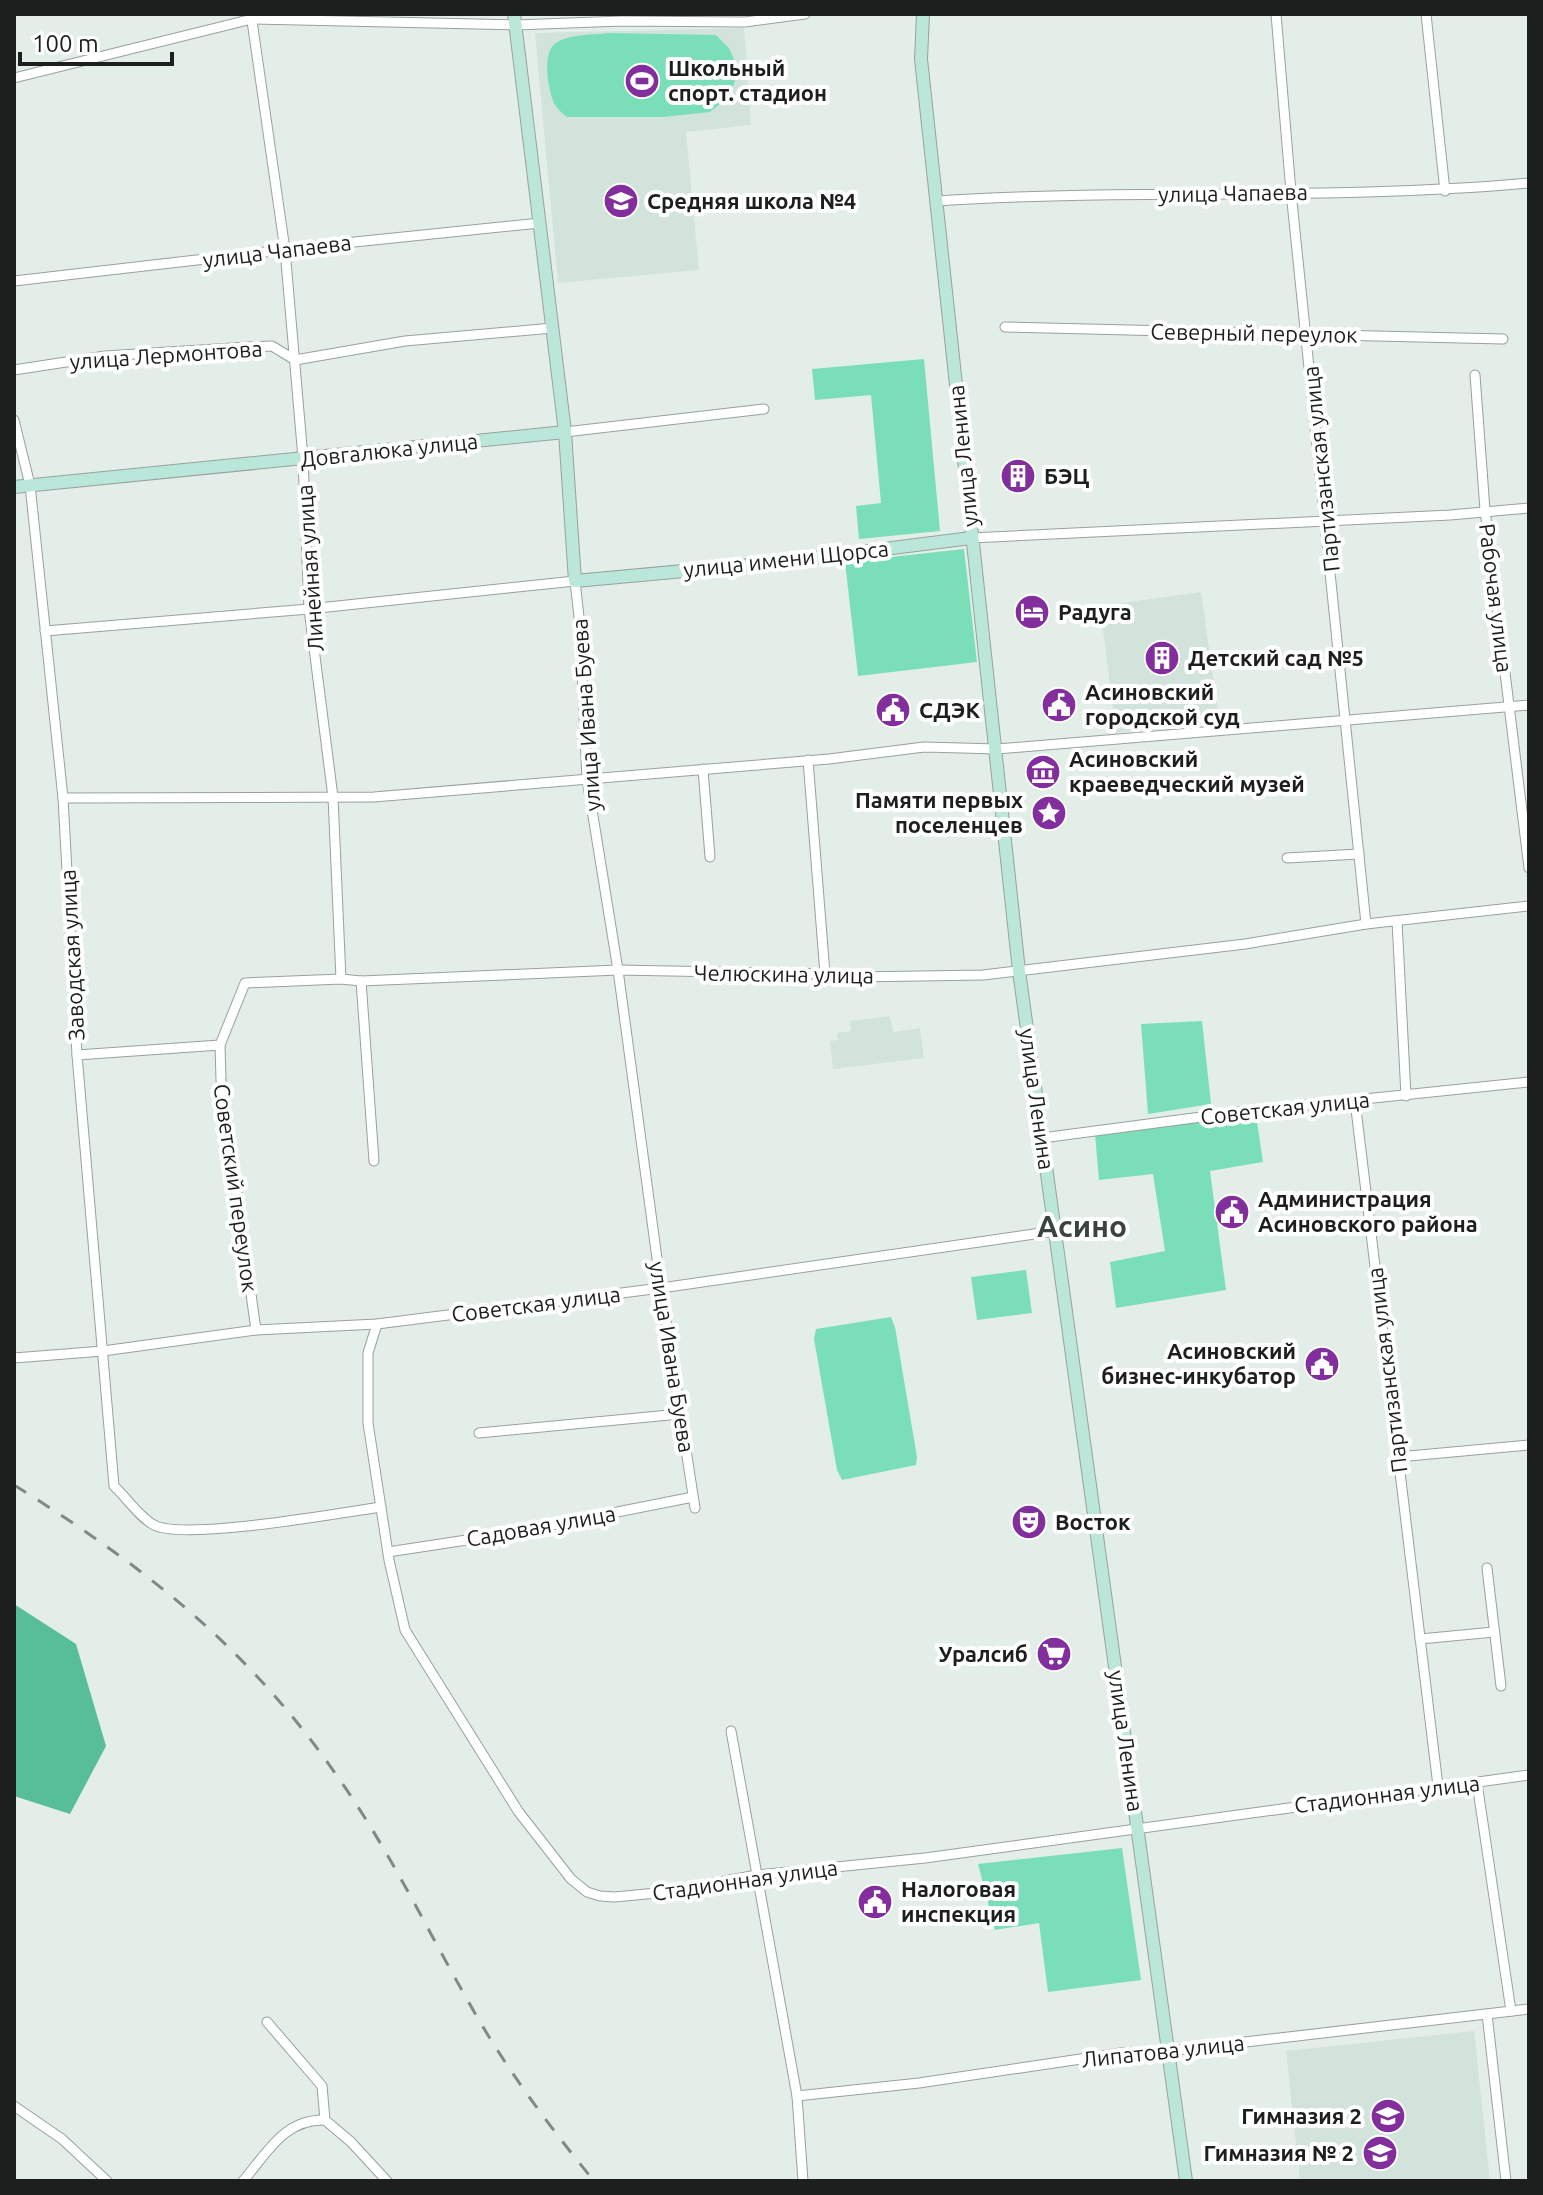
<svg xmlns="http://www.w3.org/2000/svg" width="1543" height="2195" viewBox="0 0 1543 2195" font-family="Ubuntu,sans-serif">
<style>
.built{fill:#d1e3db}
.green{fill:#7adfb9}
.forest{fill:#58be99}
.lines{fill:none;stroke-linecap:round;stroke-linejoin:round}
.street-casing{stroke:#98a19d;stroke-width:11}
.secondary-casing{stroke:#98a19d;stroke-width:14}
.street{stroke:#fff;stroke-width:9}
.secondary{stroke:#bae7da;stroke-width:12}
.rail{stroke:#818885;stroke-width:3;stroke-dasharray:14 14;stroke-linecap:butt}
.labels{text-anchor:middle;stroke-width:8;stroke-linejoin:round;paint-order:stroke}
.poi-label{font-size:22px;font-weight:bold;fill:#1c1f1e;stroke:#fff;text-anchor:start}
.street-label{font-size:22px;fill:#1c1f1e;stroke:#fff}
.district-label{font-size:30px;font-weight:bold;fill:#3a433f;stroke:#fff}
</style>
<rect width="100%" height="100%" fill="#e4eee9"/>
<g class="built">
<path d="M744 28 751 125 686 132 699 270 558 283 535 33Z"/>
<path d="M1201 592 1219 718 1116 733 1100 606Z"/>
<path d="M890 1016 893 1032 920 1028 924 1058 833 1069 830 1041 838 1040 837 1033 851 1031 850 1021Z"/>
<path d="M1474 2031 1490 2181H1300L1286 2051Z"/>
</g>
<g class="green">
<path d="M608 33 716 35 729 48 738 69 731 95 710 112 663 117H567C562 113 557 109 554 103 548 89 541 51 557 42 571 34 592 35 608 33Z"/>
<path d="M924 359 940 531 859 539 856 506 881 503 871 395 815 400 812 369Z"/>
<path d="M964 549 977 662 858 676 845 562Z"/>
<path d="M1202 1021 1211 1104 1148 1114 1141 1024Z"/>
<path d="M1256 1115 1263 1162 1210 1171 1226 1290 1116 1308 1110 1262 1165 1251 1153 1174 1099 1180 1095 1134Z"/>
<path d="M1026 1270 1032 1313 977 1320 971 1277Z"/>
<path d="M891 1317 895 1327 917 1457 916 1465 842 1480 837 1470 814 1339 816 1329Z"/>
<path d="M1122 1848 1141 1980 1048 1992 1039 1923 995 1930 978 1864Z"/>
</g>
<path class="forest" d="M14 1604 76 1644 106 1746 70 1814 14 1796Z"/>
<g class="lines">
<defs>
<g id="street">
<path d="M251 14 285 250 303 458 309 609 333 797 341 979"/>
<path d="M1276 14 1291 192 1366 924"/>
<path d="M1426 14 1445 191"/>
<path d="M14 78 252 19 516 25 622 21 745 22 805 14"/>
<path d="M937 201C1134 188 1332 201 1529 183"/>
<path d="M14 281 335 244 540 223"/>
<path d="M1005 327 1503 339"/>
<path d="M14 370 105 356 248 347 272 346 295 360 405 341 553 328"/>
<path d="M1475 375 1485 510 1529 868"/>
<path d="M14 420 30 485 63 798 77 1055 114 1486C126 1497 139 1517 154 1525 183 1541 340 1513 381 1507"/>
<path d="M565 432 764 409"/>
<path d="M971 538 1450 515 1529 508"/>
<path d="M45 631 309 609 575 581 580 626 587 779 618 970 661 1288 695 1508"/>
<path d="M808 760 825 974"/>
<path d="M703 769 710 857"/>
<path d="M63 798 374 797 829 759 924 747 997 749 1529 705"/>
<path d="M1287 858 1359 854"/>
<path d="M1397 921 1406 1096"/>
<path d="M361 981 374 1161"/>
<path d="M220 1045 221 1080 256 1330"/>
<path d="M77 1055 220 1045 245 983 341 979 361 981 618 970 825 974 857 977 983 975 1245 944 1366 924 1529 906"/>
<path d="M1355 1101 1438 1786"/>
<path d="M1042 1138 1239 1112 1529 1082"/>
<path d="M377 1324 368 1353V1423L389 1560 405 1630 518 1811 571 1879 587 1892 600 1896 615 1897 667 1892 757 1875 925 1858 1529 1775"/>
<path d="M14 1358 103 1351 256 1330 377 1324 661 1288 1055 1231"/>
<path d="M479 1433 680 1414"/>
<path d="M1398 1457 1529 1445"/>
<path d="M388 1552 506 1534 693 1497"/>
<path d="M1487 1568 1501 1686"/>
<path d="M1420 1639 1494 1632"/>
<path d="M731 1731 797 2096 803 2181"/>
<path d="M1477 1783 1511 2011"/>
<path d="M1487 2014 1506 2181"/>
<path d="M267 2022 322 2086 325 2120 351 2142 387 2181"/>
<path d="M797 2096 919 2083 1121 2053 1168 2051 1529 2009"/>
<path d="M14 2106 62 2139 107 2181"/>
<path d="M243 2181C268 2152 284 2119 325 2120"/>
</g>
<g id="secondary">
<path d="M514 14 565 432 575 581 782 562 971 538"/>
<path d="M923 14 921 59 1019 971 1186 2181"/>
<path d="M14 487 565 432"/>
</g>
</defs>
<use href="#street" class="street-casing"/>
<use href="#secondary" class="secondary-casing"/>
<use href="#street" class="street"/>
<use href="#secondary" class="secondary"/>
<path class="rail" d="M14 1485C144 1566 247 1647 335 1773 388 1847 427 1930 472 2008 507 2070 549 2126 594 2181"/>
</g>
<defs>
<symbol id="stadium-disc" viewBox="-11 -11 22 22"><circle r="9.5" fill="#822e9c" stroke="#fff"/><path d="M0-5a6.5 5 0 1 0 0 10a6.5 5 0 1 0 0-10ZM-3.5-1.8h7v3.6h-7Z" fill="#fff"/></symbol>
<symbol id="school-disc" viewBox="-11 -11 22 22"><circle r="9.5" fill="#822e9c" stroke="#fff"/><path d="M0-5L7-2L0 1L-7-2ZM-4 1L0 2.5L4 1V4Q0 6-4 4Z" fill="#fff"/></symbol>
<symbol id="building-disc" viewBox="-11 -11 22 22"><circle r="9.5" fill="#822e9c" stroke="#fff"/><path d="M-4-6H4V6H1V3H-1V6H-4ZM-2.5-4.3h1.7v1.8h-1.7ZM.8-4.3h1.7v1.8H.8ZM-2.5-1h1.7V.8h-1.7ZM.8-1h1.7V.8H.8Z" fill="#fff"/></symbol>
<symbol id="hotel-disc" viewBox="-11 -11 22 22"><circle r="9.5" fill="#822e9c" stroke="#fff"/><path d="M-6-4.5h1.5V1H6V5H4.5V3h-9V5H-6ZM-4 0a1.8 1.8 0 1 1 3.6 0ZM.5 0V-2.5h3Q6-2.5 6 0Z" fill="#fff"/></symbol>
<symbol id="civic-disc" viewBox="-11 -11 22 22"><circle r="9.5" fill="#822e9c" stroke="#fff"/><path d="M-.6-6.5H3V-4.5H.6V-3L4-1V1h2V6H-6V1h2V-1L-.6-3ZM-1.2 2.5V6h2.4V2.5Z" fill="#fff"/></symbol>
<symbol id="museum-disc" viewBox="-11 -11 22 22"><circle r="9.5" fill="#822e9c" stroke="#fff"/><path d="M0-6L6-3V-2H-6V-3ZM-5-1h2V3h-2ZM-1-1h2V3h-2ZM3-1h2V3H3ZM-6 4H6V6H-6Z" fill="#fff"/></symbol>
<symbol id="sight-disc" viewBox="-11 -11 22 22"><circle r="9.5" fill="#822e9c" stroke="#fff"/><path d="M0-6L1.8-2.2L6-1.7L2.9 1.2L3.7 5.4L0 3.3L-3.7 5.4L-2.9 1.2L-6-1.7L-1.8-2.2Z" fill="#fff"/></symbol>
<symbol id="theatre-disc" viewBox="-11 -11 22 22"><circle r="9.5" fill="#822e9c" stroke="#fff"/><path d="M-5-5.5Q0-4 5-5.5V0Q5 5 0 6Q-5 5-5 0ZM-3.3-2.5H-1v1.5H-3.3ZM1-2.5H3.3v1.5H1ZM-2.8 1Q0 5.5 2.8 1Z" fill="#fff"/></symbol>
<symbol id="supermarket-disc" viewBox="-11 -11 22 22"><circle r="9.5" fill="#822e9c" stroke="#fff"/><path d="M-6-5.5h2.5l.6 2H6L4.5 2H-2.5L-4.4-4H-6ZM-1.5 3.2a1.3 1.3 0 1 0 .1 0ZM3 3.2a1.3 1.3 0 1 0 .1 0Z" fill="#fff"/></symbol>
</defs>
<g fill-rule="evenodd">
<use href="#stadium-disc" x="622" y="61" width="40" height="40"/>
<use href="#school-disc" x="601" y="181" width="40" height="40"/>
<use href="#building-disc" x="998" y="456" width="40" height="40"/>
<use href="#hotel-disc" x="1012" y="592" width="40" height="40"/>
<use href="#building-disc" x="1142" y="638" width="40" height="40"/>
<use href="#civic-disc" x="1039" y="685" width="40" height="40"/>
<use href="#civic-disc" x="873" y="690" width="40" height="40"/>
<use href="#museum-disc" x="1023" y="752" width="40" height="40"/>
<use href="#sight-disc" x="1029" y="793" width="40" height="40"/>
<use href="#civic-disc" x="1212" y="1192" width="40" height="40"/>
<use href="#civic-disc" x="1302" y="1344" width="40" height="40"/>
<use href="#theatre-disc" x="1009" y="1502" width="40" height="40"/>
<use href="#supermarket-disc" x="1034" y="1634" width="40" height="40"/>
<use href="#civic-disc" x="855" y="1882" width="40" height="40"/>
<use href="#school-disc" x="1368" y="2096" width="40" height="40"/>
<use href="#school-disc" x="1360" y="2133" width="40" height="40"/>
</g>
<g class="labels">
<g class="poi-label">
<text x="668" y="76">Школьный<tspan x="668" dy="25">спорт. стадион</tspan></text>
<text x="647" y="209">Средняя школа №4</text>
<text x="1044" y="484">БЭЦ</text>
<text x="1058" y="620">Радуга</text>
<text x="1188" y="666">Детский сад №5</text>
<text x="1085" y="700">Асиновский<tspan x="1085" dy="25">городской суд</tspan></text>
<text x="919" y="718">СДЭК</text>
<text x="1069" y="767">Асиновский<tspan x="1069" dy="25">краеведческий музей</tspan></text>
<text x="1023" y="808" text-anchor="end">Памяти первых<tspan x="1023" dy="25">поселенцев</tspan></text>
<text x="1258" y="1207">Администрация<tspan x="1258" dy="25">Асиновского района</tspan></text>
<text x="1296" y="1359" text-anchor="end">Асиновский<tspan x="1296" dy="25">бизнес-инкубатор</tspan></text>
<text x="1055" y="1530">Восток</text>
<text x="1028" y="1662" text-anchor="end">Уралсиб</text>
<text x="901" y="1897">Налоговая<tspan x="901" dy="25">инспекция</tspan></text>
<text x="1362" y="2124" text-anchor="end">Гимназия 2</text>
<text x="1354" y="2161" text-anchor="end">Гимназия № 2</text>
</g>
<g class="street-label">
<text transform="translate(1233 193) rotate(-1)" y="8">улица Чапаева</text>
<text transform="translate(277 251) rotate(-7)" y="8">улица Чапаева</text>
<text transform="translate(1254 333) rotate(1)" y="8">Северный переулок</text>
<text transform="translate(166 355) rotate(-4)" y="8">улица Лермонтова</text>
<text transform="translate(389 450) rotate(-6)" y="8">Довгалюка улица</text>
<text transform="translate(963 456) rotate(-96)" y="8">улица Ленина</text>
<text transform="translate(1321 469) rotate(-96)" y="8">Партизанская улица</text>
<text transform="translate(786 559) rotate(-6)" y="8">улица имени Щорса</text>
<text transform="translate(310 568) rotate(-94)" y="8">Линейная улица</text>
<text transform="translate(1496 598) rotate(83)" y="8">Рабочая улица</text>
<text transform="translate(586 715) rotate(-94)" y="8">улица Ивана Буева</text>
<text transform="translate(72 955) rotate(-93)" y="8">Заводская улица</text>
<text transform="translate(784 974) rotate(1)" y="8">Челюскина улица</text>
<text transform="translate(1037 1099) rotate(82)" y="8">улица Ленина</text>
<text transform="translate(1285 1108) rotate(-6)" y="8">Советская улица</text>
<text transform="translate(236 1188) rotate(82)" y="8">Советский переулок</text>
<text transform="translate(536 1304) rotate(-7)" y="8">Советская улица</text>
<text transform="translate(672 1357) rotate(81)" y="8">улица Ивана Буева</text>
<text transform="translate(1387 1370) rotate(-97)" y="8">Партизанская улица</text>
<text transform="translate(541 1526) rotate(-10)" y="8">Садовая улица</text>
<text transform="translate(1126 1741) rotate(82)" y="8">улица Ленина</text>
<text transform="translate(1387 1794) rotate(-7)" y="8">Стадионная улица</text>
<text transform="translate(745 1880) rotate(-8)" y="8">Стадионная улица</text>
<text transform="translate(1163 2051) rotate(-6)" y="8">Липатова улица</text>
</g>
<g class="district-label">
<text x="1082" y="1237">Асино</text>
</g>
</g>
<rect width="1543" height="2195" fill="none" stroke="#1c1f1e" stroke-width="32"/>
<path d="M20 52v12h152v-12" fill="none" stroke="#1c1f1e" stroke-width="4"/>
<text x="32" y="52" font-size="24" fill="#1c1f1e" stroke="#ffffff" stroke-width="6" paint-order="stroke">100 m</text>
</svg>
